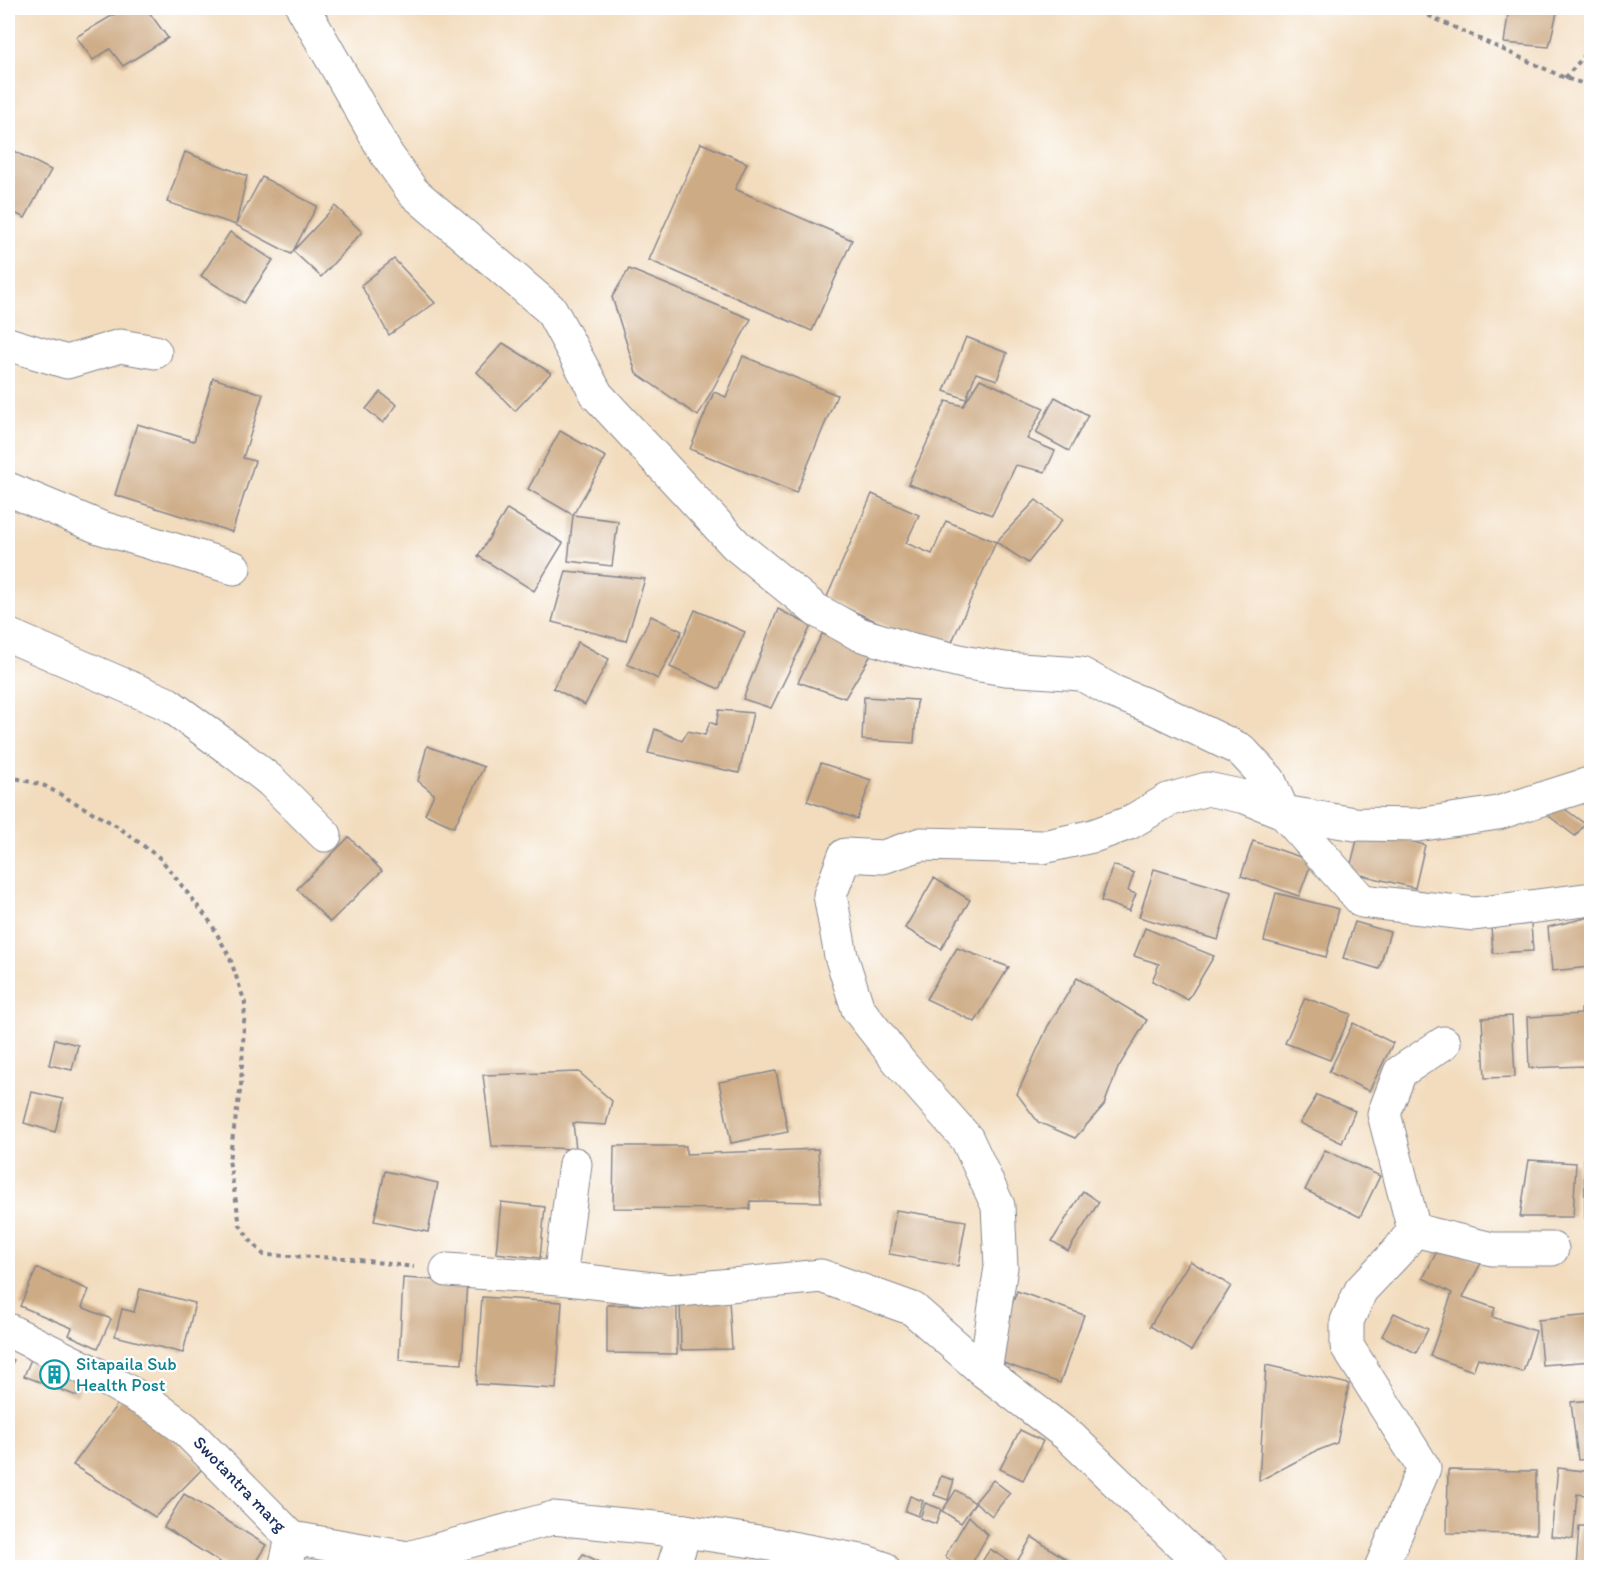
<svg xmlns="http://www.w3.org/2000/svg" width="1599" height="1575" viewBox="0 0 1599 1575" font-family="Itim,sans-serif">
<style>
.building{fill:#cdab85}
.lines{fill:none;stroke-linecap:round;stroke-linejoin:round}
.minor-casing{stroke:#86868e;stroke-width:35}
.path{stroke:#86868e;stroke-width:4;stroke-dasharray:4.5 4.5;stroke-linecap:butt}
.minor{stroke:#fff;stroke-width:33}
.labels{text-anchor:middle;stroke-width:4.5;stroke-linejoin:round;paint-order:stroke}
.culture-label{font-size:18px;fill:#0d838f;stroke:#fff;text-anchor:start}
.street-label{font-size:18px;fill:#1b2f5e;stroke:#fff}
</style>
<rect width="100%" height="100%" fill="#fff"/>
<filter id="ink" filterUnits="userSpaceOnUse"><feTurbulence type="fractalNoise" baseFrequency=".0167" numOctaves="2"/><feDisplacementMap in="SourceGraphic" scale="12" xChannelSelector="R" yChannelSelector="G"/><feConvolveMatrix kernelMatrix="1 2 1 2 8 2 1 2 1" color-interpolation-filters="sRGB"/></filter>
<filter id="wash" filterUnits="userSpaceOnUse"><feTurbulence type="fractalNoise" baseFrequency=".008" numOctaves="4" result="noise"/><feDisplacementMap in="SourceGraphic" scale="24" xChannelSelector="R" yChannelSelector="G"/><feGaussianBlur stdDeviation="1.35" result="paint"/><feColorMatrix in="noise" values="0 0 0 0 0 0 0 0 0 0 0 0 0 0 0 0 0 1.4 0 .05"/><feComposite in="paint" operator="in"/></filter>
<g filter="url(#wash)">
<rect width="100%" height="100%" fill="#f2dcbd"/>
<g id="blocks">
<g class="building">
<path d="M125 8H146L168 38 123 66 110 49 93 60 76 37Z"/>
<path d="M1509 8H1558L1549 47 1504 43Z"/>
<path d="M701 143 747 163 735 189 852 240 812 331 649 260Z"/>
<path d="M8 148 51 170 25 218 8 210Z"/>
<path d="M185 152 247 176 236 225 262 177 317 206 293 251 335 206 362 232 321 277 293 251 291 254 236 225 167 202Z"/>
<path d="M230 232 273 260 244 303 201 276Z"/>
<path d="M394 259 435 303 389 335 361 285Z"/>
<path d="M629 269 751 319 698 416 636 373 612 297Z"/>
<path d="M966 337 1007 353 997 380 976 373 966 399 944 391Z"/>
<path d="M503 343 551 373 515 411 477 372Z"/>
<path d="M743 356 837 395 796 493 690 449 714 392 726 397Z"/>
<path d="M213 378 263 394 243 458 255 461 232 532 115 495 137 424 194 441Z"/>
<path d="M980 379 1044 408 1027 439 1055 451 1045 472 1016 465 992 515 908 484 946 401 963 406Z"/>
<path d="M380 392 397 405 383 423 366 409Z"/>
<path d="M1055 397 1088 415 1069 451 1036 433Z"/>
<path d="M560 431 606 457 573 515 528 489Z"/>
<path d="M872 494 919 515 906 543 932 554 946 521 996 542 947 653 826 599Z"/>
<path d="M1036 500 1062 520 1028 563 996 542Z"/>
<path d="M507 509 563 543 534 591 478 556Z"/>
<path d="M573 515 618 521 612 566 568 561Z"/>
<path d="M566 571 645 579 626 641 552 622Z"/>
<path d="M778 609 811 626 771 708 743 699Z"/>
<path d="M695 610 745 632 719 689 670 667Z"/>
<path d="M651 616 682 631 658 679 627 664Z"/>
<path d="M822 634 874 650 845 698 798 682Z"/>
<path d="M578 642 609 659 585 705 553 688Z"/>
<path d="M864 697 917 700 914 743 862 740Z"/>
<path d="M719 710 753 713 739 773 648 753 655 729 682 741 688 731 705 735 710 722 716 725Z"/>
<path d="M427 746 484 767 454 827 425 814 434 794 418 781Z"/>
<path d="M821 763 871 780 857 819 807 801Z"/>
<path d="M1588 801H1592V819H1590Z"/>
<path d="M1558 804 1585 824 1575 836 1549 816Z"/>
<path d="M1360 828 1425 845 1415 888 1349 872Z"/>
<path d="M349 837 382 871 330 922 297 889Z"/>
<path d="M1253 841 1312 861 1299 896 1241 876Z"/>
<path d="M1113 865 1134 873 1128 891 1136 894 1129 911 1101 901Z"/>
<path d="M1154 869 1232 892 1218 940 1139 917Z"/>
<path d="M934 878 970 900 941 949 905 928Z"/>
<path d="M1276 893 1339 909 1326 957 1264 941Z"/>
<path d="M1590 917 1589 967 1552 971 1548 927Z"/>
<path d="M1355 922 1390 932 1379 969 1343 958Z"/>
<path d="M1531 924 1533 951 1493 953 1491 927Z"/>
<path d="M1145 928 1214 956 1188 1000 1152 981 1159 964 1134 956Z"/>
<path d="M957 948 1009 967 975 1022 926 999Z"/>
<path d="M1077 978 1147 1020 1118 1068 1104 1105 1075 1138 1038 1122 1017 1094 1048 1026Z"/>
<path d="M1305 998 1351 1014 1330 1060 1285 1043Z"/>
<path d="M1592 1008V1067H1583V1066L1529 1068 1527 1017 1581 1014V1009Z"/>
<path d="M1512 1016 1515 1077 1485 1078 1482 1018Z"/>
<path d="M1353 1023 1393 1043 1369 1091 1329 1072Z"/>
<path d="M55 1039 78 1045 72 1070 49 1065Z"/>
<path d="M776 1071 788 1132 731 1143 719 1082Z"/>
<path d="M579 1072 612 1101 606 1125 573 1123 576 1149 492 1146 483 1075Z"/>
<path d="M32 1092 63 1099 55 1132 24 1123Z"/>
<path d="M1317 1095 1355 1111 1342 1143 1300 1123Z"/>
<path d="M1592 1145V1217L1585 1218 1584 1146Z"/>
<path d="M614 1146H686V1154L818 1149 821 1202 750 1201V1209L613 1208Z"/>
<path d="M1325 1150 1380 1176 1360 1217 1305 1190Z"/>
<path d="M1529 1160 1576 1163 1573 1217H1520Z"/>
<path d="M385 1171 438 1183 428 1232 374 1221Z"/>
<path d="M1083 1191 1099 1202 1068 1251 1052 1241Z"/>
<path d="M501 1202 545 1207 540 1258 496 1253Z"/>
<path d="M896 1210 966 1221 958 1266 889 1254Z"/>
<path d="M1442 1242 1481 1263 1463 1297 1495 1308 1492 1317 1536 1331 1523 1372 1478 1358 1473 1371 1430 1356 1452 1293 1423 1278Z"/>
<path d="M1190 1261 1231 1286 1191 1351 1150 1326Z"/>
<path d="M37 1268 89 1290 82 1307 111 1319 98 1348 69 1335 72 1328 20 1306Z"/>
<path d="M403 1278 467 1282 462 1364 399 1360Z"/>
<path d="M140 1289 195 1303 183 1353 115 1336 122 1309 134 1312Z"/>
<path d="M1017 1291 1084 1315 1060 1383 992 1359Z"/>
<path d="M482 1297 562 1302 556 1389 476 1384Z"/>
<path d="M680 1299 729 1300 732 1349 681 1350Z"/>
<path d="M607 1305H677V1354L607 1353Z"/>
<path d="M1394 1313 1428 1329 1416 1353 1382 1336Z"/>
<path d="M1592 1315V1361L1542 1365 1538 1320Z"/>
<path d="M34 1352 86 1372 77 1396 24 1376Z"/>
<path d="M8 1357 14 1360 8 1371Z"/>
<path d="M1266 1365 1349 1384 1337 1443 1314 1452 1259 1481Z"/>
<path d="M123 1396 203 1468 155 1517 73 1465Z"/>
<path d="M1592 1400V1459L1578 1460 1571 1402Z"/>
<path d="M1020 1430 1043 1441 1023 1480 1000 1469Z"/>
<path d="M1558 1468 1592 1472V1496L1577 1494 1573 1539 1551 1536Z"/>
<path d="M1448 1470 1536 1471V1534L1447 1533Z"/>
<path d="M941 1476 954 1480 948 1500 934 1495Z"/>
<path d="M993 1480 1010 1493 992 1516 975 1502Z"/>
<path d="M956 1490 975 1503 961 1523 942 1511Z"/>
<path d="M184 1494 266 1545 252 1568H229L164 1527Z"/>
<path d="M910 1496 923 1501 918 1516 905 1511Z"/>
<path d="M925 1503 941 1509 936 1524 920 1518Z"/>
<path d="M969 1516 988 1535 969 1568H960L945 1556Z"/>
<path d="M1579 1526H1592V1568H1576Z"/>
<path d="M1032 1537 1080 1568H1013Z"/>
<path d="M990 1549 1009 1561 1004 1568H978Z"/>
<path d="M583 1554 612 1568H575Z"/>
</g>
</g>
</g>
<g filter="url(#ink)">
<use href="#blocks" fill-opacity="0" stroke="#86868e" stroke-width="1.5"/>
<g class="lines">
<defs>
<g id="minor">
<path d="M303 8 387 155 413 192 551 310 597 395 736 545 816 610 859 634 905 648 968 663 1005 669 1081 674 1114 692 1154 708 1241 750 1269 780 1283 812 1362 901 1474 914 1592 899"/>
<path d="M8 344 67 362 120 346 155 352"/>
<path d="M8 489 99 527 234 568"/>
<path d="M8 635 168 704 238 755 271 781 325 835"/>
<path d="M1414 1230 1492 1249H1552"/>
<path d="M447 1270 560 1278 670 1291 821 1276 913 1309 985 1372 1070 1437 1192 1554 1211 1568"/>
<path d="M560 1278 575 1164"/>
<path d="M8 1330 98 1375 154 1406 185 1429 292 1538 408 1558 553 1518 685 1531 759 1542 866 1562 883 1568"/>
<path d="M985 1372 1001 1267 998 1206 967 1139 901 1064 858 1009 841 956 830 895 845 855 883 857 921 844 1043 847 1093 836 1129 823 1168 800 1207 789 1245 797 1283 812 1355 824 1417 825 1498 813 1592 783"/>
<path d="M285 1568 292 1538"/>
<path d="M673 1568 685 1531"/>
<path d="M1381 1568 1424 1468 1347 1346V1321L1361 1290 1399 1250 1414 1230 1384 1114 1400 1072 1444 1043"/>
</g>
</defs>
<use href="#minor" class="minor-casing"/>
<g class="path">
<path d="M1412 8 1565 78 1592 86"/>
<path d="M1565 78 1592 47"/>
<path d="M8 776 45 786 117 826 161 859 211 923 230 958 245 1003 241 1085 229 1160 240 1225 250 1240 264 1255 344 1258 414 1267"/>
</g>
<use href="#minor" class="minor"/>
</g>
</g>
<defs>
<symbol id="building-ring" viewBox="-11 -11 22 22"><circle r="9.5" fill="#fff" stroke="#0f9aa8" stroke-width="1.5"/><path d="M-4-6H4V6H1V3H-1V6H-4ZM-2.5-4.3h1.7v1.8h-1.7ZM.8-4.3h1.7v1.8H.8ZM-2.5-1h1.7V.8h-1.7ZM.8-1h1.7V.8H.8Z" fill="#0f9aa8"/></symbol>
</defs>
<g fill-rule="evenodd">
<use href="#building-ring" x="38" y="1358" width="33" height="33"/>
</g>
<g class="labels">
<g class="culture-label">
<text x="76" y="1370">Sitapaila Sub<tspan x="76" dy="21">Health Post</tspan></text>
</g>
<g class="street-label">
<text transform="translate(240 1484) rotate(46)" y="6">Swotantra marg</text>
</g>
</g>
<rect width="1599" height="1575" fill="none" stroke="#fff" stroke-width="30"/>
</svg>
